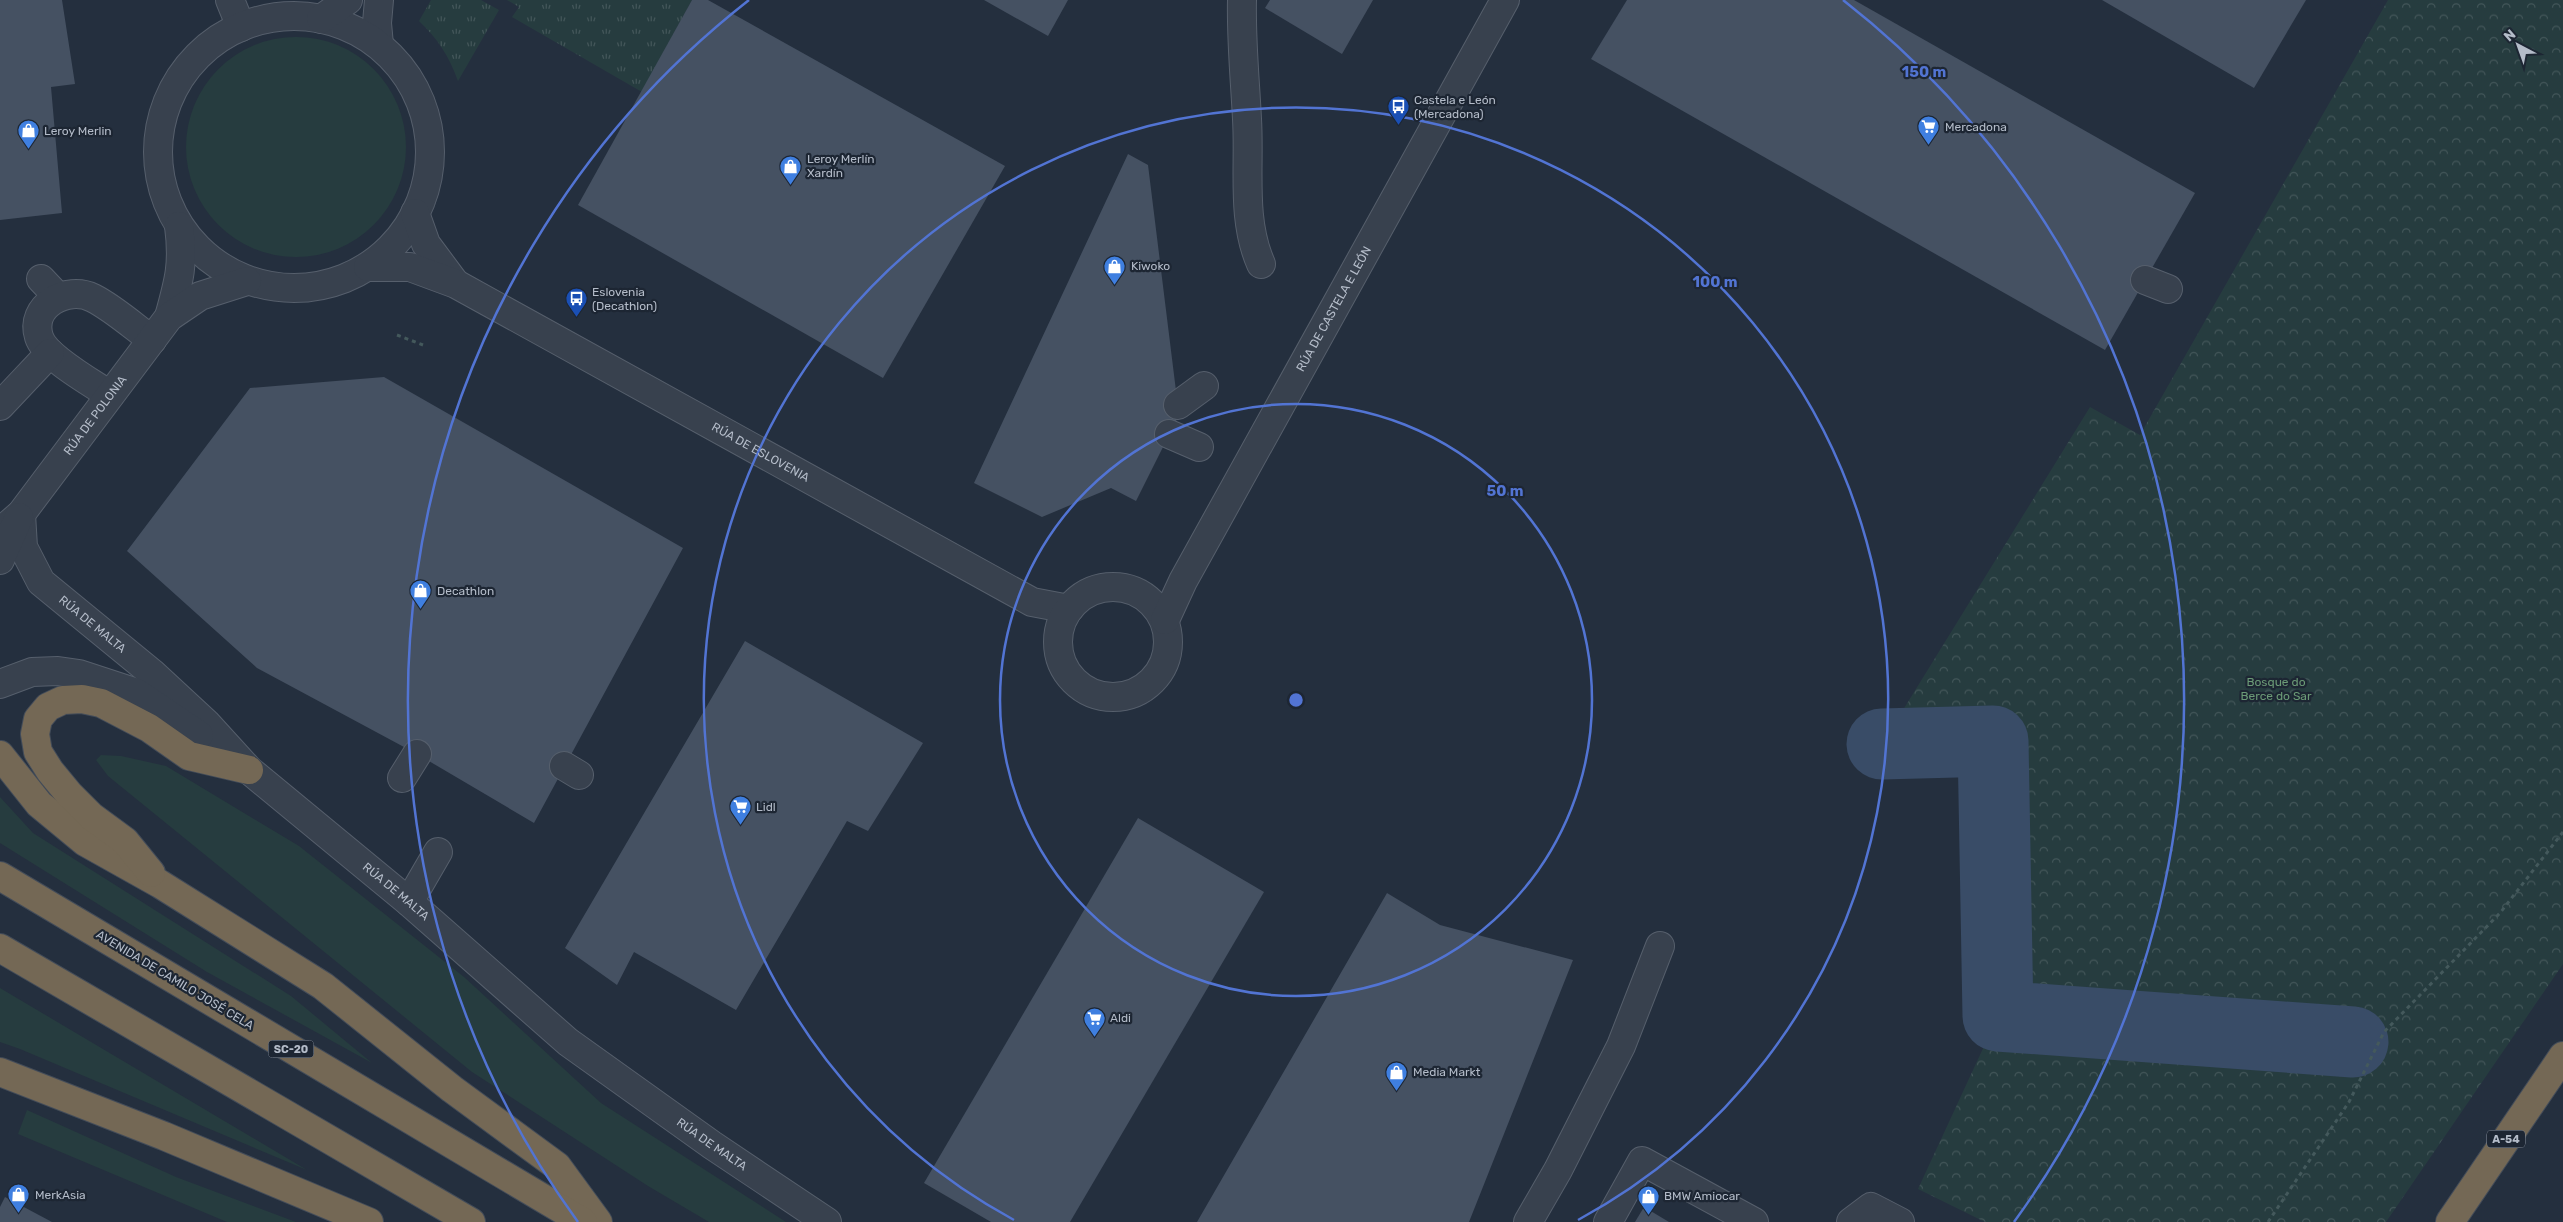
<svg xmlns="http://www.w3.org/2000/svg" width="2563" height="1222" viewBox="0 0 2563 1222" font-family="Rubik,sans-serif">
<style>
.grass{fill:url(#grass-tufts)}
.forest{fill:url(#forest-crowns)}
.garden{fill:#263c3f}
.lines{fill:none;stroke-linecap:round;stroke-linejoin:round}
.river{stroke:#394c67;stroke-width:71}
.building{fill:#455162}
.minor-casing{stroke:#565f6c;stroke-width:30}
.highway-casing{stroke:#434c59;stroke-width:30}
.path{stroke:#44595c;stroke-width:3;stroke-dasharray:4 4;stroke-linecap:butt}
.minor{stroke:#38414e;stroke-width:28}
.highway{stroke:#746855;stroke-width:28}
.ring{fill:none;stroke:#5274d3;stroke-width:2.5}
.labels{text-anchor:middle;stroke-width:4.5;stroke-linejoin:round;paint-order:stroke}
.shield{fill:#1d2633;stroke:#878f9c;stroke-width:1}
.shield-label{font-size:11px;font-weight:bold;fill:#b4bcc9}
.poi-label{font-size:12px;fill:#b4bcc9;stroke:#1d2633;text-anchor:start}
.street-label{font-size:12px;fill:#b4bcc9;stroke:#1d2633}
.park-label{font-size:12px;fill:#6b9a76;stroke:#1d2633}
.centre{fill:#5274d3;stroke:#1d2633;stroke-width:2.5}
.ring-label{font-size:15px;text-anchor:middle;font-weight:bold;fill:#5274d3;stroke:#1d2633;stroke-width:4.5;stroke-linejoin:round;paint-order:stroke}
</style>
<defs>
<pattern id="grass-tufts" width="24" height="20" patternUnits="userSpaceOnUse" patternTransform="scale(1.25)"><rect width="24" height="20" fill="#263c3f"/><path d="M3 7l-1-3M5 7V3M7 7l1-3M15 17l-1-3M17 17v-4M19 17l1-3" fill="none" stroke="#435659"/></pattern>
<pattern id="forest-crowns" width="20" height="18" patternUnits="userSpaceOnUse" patternTransform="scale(1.25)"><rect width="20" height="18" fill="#263c3f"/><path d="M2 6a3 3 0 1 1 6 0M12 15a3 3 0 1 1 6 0" fill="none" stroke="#435659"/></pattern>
</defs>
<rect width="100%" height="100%" fill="#242f3e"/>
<g class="grass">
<path d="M431 0H481L499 10 458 81C449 56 438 39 419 21Z"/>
<path d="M507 0H692L642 92 512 17 519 7Z"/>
</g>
<path class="forest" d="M2388 0H2563V964L2386 1222H1985L1918 1189 1998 1016 1993 741 1882 744 2090 407 2140 435Z"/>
<g class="garden">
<circle cx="296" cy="147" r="110"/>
<path d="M101 755 121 756 166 766 299 846 464 977 601 1103 786 1222H709L648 1186 472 1072 108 776 96 760Z"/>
<path d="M0 797 33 833 291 996 372 1063 207 972 0 843Z"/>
<path d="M0 988 307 1170 20 1049 0 1042Z"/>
<path d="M27 1110 176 1177 296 1222H227L18 1134Z"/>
</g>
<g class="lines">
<path class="river" d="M1882 744 1993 741 1998 1016 2353 1042"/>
</g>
<g class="building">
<path d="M0 0H62L75 84 51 87 62 213 0 220Z"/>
<path d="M692 0H708L1005 166 883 378 578 205Z"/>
<path d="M984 0H1068L1048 36Z"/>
<path d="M1270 0H1373L1342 54 1265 8Z"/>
<path d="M1627 0H1854L2195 193 2105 350 1591 59Z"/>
<path d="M2102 0H2306L2254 88Z"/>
<path d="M1128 154 1148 165 1179 415 1136 501 1111 488 1042 517 974 483Z"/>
<path d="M384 377 683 548 534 823 417 754 257 668 127 551 250 388Z"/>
<path d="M745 641 923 743 868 831 847 821 736 1010 634 952 617 985 565 948Z"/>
<path d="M1138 818 1264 892 1070 1222H991L924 1183Z"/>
<path d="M1387 893 1440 925 1573 960 1469 1222H1197Z"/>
<path d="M5 1197 52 1222H0V1207Z"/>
<path d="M1644 1207 1669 1222H1635Z"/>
</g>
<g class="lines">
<defs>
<g id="minor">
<path d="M230 0 241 27"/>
<path d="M379 0 377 23 379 45"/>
<path d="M1242 0C1241 40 1245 79 1247 119 1250 167 1241 219 1261 264"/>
<circle cx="294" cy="152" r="136"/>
<path d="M321 19 348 0"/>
<path d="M415 213 426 244 455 283"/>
<path id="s1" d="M368 267H410L456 284 1032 602 1069 609"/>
<path d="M41 279 58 297"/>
<path d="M2145 280 2168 289"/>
<path d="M169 317C179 281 184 264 179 226"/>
<path d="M110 395C92 383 45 357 39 337 29 306 67 285 93 298 113 308 133 326 152 340"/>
<path d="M1178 405 1204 386"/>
<path d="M0 406 50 353"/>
<path d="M1169 434 1199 447"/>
<path id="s2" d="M21 514 23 547 41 582 152 673 206 723 249 770 409 902 568 1042 712 1145 827 1222"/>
<path id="s3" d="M0 532 21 514 169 317 200 296 247 281"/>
<path d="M0 560 19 517"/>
<circle cx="1113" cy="642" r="55"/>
<path id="s4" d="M1165 620 1183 581 1505 0"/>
<path d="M0 684 32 672 58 671 79 674 137 693 199 735"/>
<path d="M564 766 579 775"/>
<path d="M402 778 417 754"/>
<path d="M409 902 438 852"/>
<path d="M1528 1222 1558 1170 1621 1046 1660 946"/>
<path d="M1608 1222 1642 1161 1754 1222"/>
<path d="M1851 1222 1871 1207 1900 1222"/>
</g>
<g id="highway">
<path d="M0 755 39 804 85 842 160 884 323 986 452 1089 557 1166 598 1222"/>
<path d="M151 873 125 841 91 816 69 794 50 771 38 752 35 734 38 719 48 707 63 700 82 699 101 703 149 728 189 756 249 770"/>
<path d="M0 876 583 1222"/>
<path d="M0 948 471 1222"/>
<path d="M0 1072 164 1136 369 1222"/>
<path d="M2450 1222 2563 1056"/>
</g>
</defs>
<use href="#minor" class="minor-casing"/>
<use href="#highway" class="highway-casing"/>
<g class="path">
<path d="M397 335 423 345"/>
<path d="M2268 1222 2349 1102 2384 1032 2500 913 2563 832"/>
</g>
<use href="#minor" class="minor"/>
<use href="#highway" class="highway"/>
</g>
<g class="ring">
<circle cx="1296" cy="700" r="296"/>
<path d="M1014 1220A592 592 0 1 1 1578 1220"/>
<path d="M578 1222A888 888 0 0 1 749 0M1843 0A888 888 0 0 1 2014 1222"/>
</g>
<defs>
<symbol id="bus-pin" viewBox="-11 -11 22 30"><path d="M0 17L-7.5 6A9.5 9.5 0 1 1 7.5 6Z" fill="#1a4fb4" stroke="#1d2633"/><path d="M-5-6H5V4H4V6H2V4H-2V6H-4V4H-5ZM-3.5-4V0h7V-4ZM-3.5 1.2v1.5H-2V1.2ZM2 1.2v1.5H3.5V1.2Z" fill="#fff"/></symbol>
<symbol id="supermarket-pin" viewBox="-11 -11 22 30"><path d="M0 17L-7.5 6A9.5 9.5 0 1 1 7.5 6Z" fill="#3f7fe0" stroke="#1d2633"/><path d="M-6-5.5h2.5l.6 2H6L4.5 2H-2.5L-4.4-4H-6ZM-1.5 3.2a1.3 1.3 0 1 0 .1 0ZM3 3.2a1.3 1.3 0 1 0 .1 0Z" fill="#fff"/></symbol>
<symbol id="shop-pin" viewBox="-11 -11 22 30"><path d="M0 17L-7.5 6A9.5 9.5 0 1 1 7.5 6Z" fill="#3f7fe0" stroke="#1d2633"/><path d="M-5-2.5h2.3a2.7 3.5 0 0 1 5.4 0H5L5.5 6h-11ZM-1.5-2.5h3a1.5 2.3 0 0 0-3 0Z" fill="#fff"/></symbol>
</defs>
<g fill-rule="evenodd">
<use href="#bus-pin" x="1386" y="94" width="25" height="34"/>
<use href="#supermarket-pin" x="1916" y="114" width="25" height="34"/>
<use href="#shop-pin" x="16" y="118" width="25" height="34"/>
<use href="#shop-pin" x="778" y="154" width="25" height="34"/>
<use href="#shop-pin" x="1102" y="254" width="25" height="34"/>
<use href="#bus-pin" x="564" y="286" width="25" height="34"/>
<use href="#shop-pin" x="408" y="578" width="25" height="34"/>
<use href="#supermarket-pin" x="728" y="794" width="25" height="34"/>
<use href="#supermarket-pin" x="1082" y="1006" width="25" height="34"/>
<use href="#shop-pin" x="1384" y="1060" width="25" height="34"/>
<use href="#shop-pin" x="6" y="1182" width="25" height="34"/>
<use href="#shop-pin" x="1636" y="1184" width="25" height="34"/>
</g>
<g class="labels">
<g class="shield">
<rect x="268.5" y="1040.5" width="45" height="17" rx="4"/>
<rect x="2487" y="1130.5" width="38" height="17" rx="4"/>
</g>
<g class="shield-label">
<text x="291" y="1053">SC-20</text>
<text x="2506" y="1143">A-54</text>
</g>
<g class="poi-label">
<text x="1414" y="104">Castela e León<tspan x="1414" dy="14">(Mercadona)</tspan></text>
<text x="1945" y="131">Mercadona</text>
<text x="44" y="135">Leroy Merlin</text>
<text x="807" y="163">Leroy Merlín<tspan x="807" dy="14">Xardín</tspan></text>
<text x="1131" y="270">Kiwoko</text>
<text x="592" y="296">Eslovenia<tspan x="592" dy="14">(Decathlon)</tspan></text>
<text x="437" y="595">Decathlon</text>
<text x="756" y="811">Lidl</text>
<text x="1110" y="1022">Aldi</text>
<text x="1413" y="1076">Media Markt</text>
<text x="35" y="1199">MerkAsia</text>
<text x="1664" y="1200">BMW Amiocar</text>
</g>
<g class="street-label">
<text dy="4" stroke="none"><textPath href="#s4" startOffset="354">RÚA DE CASTELA E LEÓN</textPath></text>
<text dy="4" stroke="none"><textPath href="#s3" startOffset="151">RÚA DE POLONIA</textPath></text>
<text dy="4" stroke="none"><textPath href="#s1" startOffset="439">RÚA DE ESLOVENIA</textPath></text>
<text dy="4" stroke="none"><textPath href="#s2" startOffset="139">RÚA DE MALTA</textPath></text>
<text dy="4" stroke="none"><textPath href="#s2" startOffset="544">RÚA DE MALTA</textPath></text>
<text transform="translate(175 980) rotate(31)" y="4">AVENIDA DE CAMILO JOSÉ CELA</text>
<text dy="4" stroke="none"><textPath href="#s2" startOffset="949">RÚA DE MALTA</textPath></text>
</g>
<g class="park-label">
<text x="2276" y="686">Bosque do<tspan x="2276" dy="14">Berce do Sar</tspan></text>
</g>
</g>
<circle cx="1296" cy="700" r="8" class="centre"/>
<g class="ring-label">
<text x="1924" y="77">150 m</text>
<text x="1715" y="287">100 m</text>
<text x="1505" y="496">50 m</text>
</g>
<g transform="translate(2518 45) rotate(319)" stroke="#1d2633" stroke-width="4" paint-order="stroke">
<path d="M0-4L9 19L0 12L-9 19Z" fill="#b4bcc9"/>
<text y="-8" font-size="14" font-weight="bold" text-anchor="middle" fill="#b4bcc9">N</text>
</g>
</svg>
